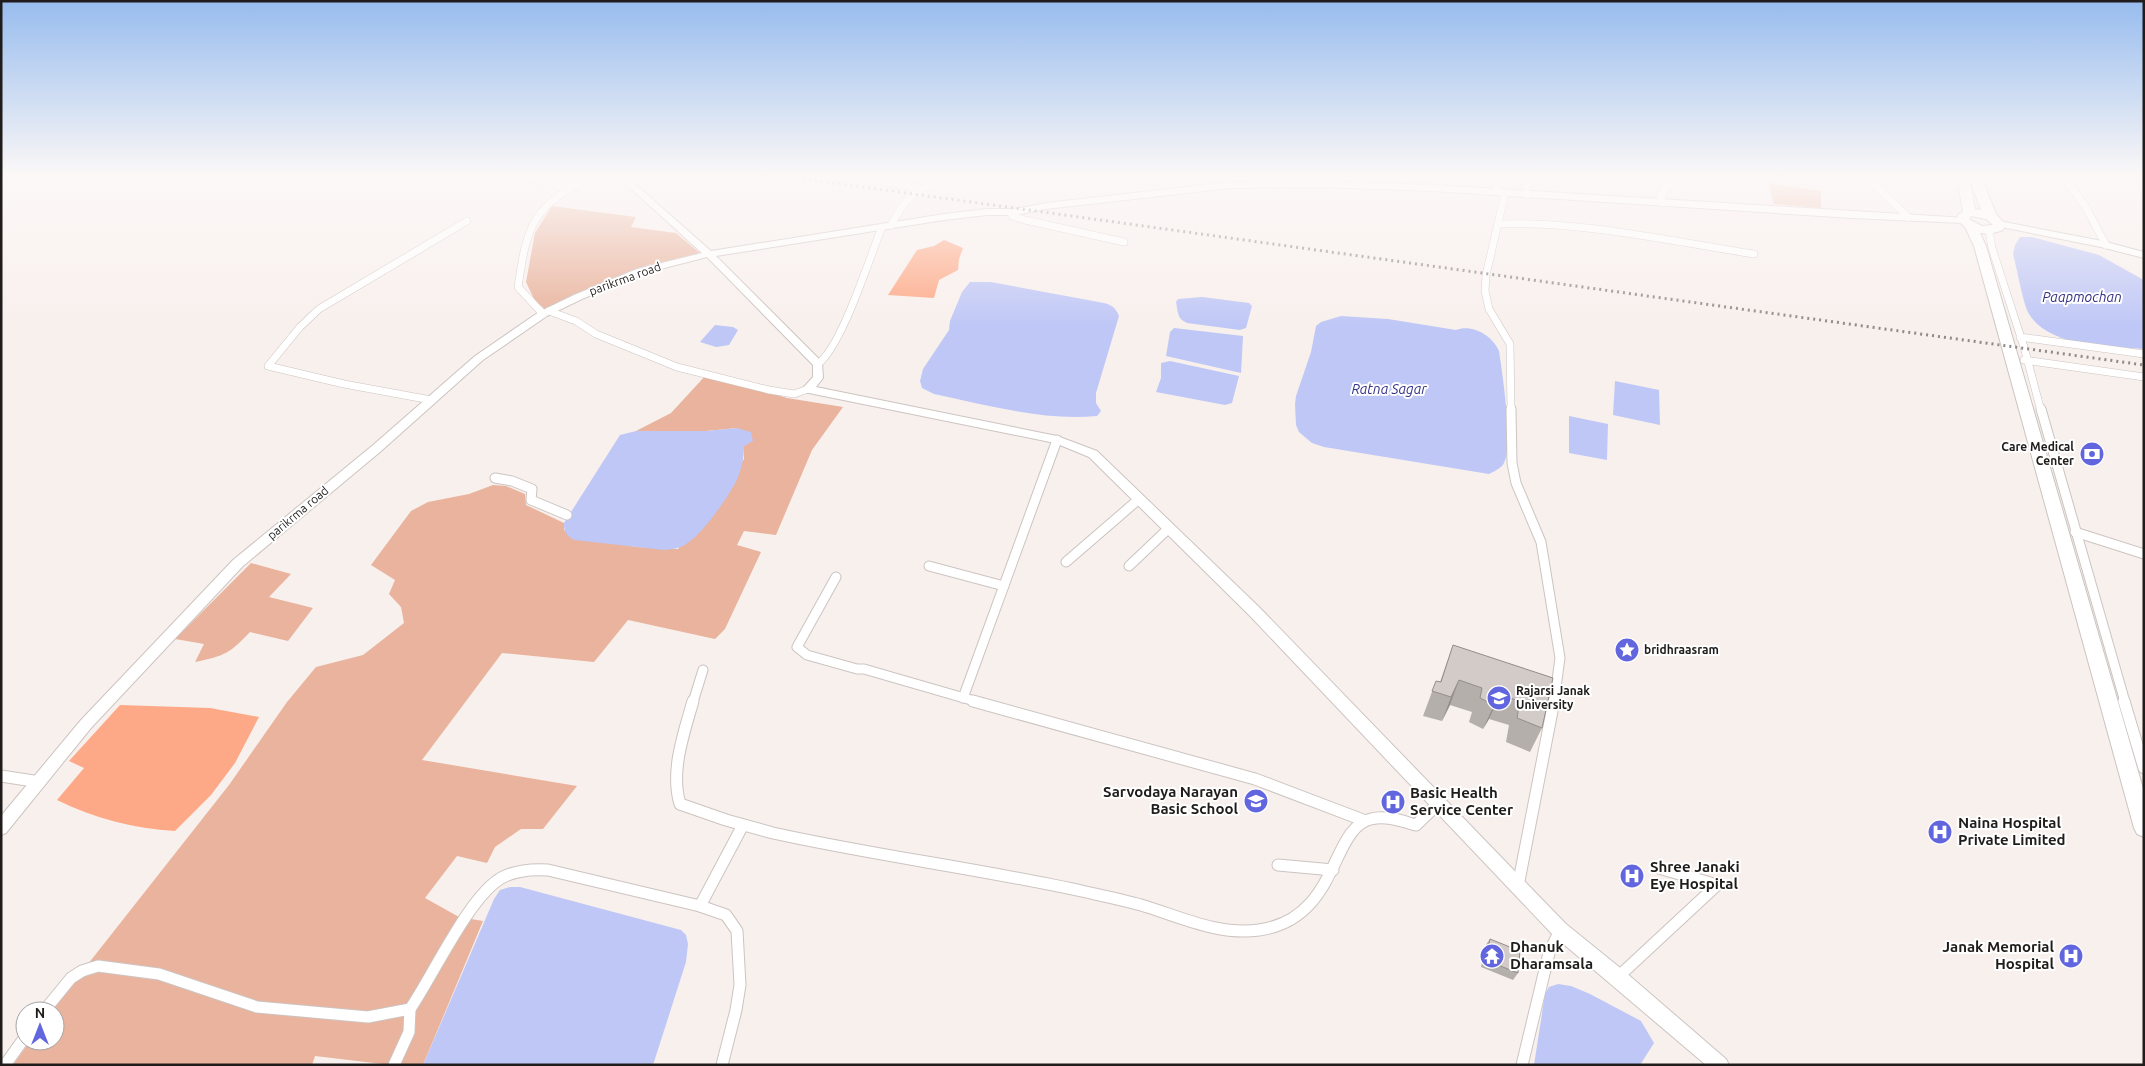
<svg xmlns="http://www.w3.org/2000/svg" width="2145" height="1066" viewBox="0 0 2145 1066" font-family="Ubuntu,sans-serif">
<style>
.green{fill:#e9b39d}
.forest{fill:#fda987}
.water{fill:#bfc7f6}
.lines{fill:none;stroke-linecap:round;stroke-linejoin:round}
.street-far2-casing{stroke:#ccc4c1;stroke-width:8}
.street-far1-casing{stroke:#ccc4c1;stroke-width:11}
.street-casing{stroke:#ccc4c1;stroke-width:13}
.secondary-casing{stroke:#ccc4c1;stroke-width:2}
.highway-casing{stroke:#ccc4c1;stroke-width:2}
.street-far2{stroke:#fff;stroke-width:7}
.street-far1{stroke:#fff;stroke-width:9}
.street{stroke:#fff;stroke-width:11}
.secondary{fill:#fff;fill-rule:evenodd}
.highway{fill:#fff;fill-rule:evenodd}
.rail{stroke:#908a88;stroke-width:3;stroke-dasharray:2 4;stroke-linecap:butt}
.wall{fill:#b5afac}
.shaded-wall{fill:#948e8c}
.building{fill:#d3cbc8;stroke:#948e8c}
.labels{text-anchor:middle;stroke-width:4;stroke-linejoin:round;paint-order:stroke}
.street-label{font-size:12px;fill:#1f1c1b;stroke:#fff}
.poi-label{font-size:12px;font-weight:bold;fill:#1f1c1b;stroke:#fff;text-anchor:start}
.water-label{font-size:14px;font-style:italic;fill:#323187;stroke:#fff}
.near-poi-label{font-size:15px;font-weight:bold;fill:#1f1c1b;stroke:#fff;text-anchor:start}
</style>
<rect width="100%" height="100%" fill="#f8f0ed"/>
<g class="green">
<path d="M1768 183 1821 191V208L1774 204Z"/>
<path d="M552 206 636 217 631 227 676 233 701 254 648 265 604 282 545 309 535 301 526 282 535 233Z"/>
<path d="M707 374 787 398 843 407 812 450 776 535 744 531 737 545 761 552 725 629 715 639 628 620 594 662 502 653 422 760 577 786 543 829H521L495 847 487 863 457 856 425 898 459 917 483 921 423 1065H391L315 1056 312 1065H13L30 1041H55V1011H51L229 785 287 702 316 667 363 655 404 623 401 607 389 594 395 580 371 565 411 511 428 502 469 494 493 485 506 486 525 494 526 505 564 523V530L636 547 678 549 744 459V446L737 428 706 431H636L671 413Z"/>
<path d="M251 563 291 574 269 597 313 608 288 641 250 632C230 653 225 656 195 662L204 644 175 639Z"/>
</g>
<g class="forest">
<path d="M944 240 963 248 959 259 958 270 939 280 934 298 888 295 917 250 934 246Z"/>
<path d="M120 705 210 708 259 717 235 763 211 795 175 831C134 829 94 818 57 800L84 768 69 761Z"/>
</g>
<g class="water">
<path d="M2020 237H2032L2099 255 2142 279 2144 281V349C2109 346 2050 348 2029 314 2023 304 2017 268 2013 254L2015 245Z"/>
<path d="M970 282H991L1104 303C1112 305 1116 308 1119 316L1096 393V403L1101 411 1097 416C1042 421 987 405 934 394L922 388 920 381 923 369 949 330 950 321 962 292Z"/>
<path d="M1202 297 1249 303 1252 306 1246 328 1240 330 1187 323C1177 319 1178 312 1176 302L1178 299Z"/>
<path d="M1341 316 1388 319 1456 330C1472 324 1492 335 1499 351 1502 371 1515 454 1502 466 1499 469 1493 472 1489 474L1324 447 1312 443 1306 438 1299 432 1296 425 1295 404 1296 396 1311 352 1316 326 1321 322Z"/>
<path d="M715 325 733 327 738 330 729 345 716 347 700 342Z"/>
<path d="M1174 328 1243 336 1241 373 1166 356 1170 332Z"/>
<path d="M1170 361 1239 376 1232 403 1225 405 1156 392 1161 378V363Z"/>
<path d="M1615 381 1659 390 1660 425 1613 415Z"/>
<path d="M1569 416 1608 424 1607 460 1569 453Z"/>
<path d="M737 428 751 432 753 441 744 446C744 458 742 466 738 477 731 494 702 535 686 544 679 549 673 549 664 550L574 540C566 535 564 532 564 523L620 435 636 431H706Z"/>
<path d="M510 887H520L681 930 686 935 688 944 686 962 653 1065H423L494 899 500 890Z"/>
<path d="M1558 984 1571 986 1590 994 1641 1021 1654 1043 1640 1065H1534L1545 994 1549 987Z"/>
</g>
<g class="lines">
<defs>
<g id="street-far2">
<path d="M527 177 570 188"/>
<path d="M858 177 919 188"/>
<path d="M1494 177 1498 192"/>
<path d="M1867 177 1908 217"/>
<path d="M2064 177 2085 206 2106 245"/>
<path d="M1505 193 1486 275 1485 291 1489 309 1510 344 1511 411"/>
<path d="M1528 195 1526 187 1535 177"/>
<path d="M1662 203 1661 195 1672 180V177"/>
<path d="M1015 212 1012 216 1025 220 1124 242"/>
<path d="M1498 224C1583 221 1670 241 1754 254"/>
<path d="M891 225C907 195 915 191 945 177"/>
<path d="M1989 230 1992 248 2024 347 2041 411"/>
<path d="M549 311 576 321 596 334 677 367 769 390 794 394 808 389"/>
<path d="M543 314 518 287C527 224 533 207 590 177"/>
<path d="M2020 337 2144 354"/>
<path d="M2024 360 2144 377"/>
<path d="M818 364C842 346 869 259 882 227"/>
<path d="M431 400 344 384 268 366 300 327 319 309 467 221"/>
</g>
<g id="street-far1">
<path d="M1511 409 1512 463 1516 483 1541 542 1560 658 1554 702"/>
<path d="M2041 409 2125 702"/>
<path d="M495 478 512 481 532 489 531 500 567 515"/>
<path d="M2075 532 2144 554"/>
<path d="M1066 562 1139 499"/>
<path d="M929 566 1004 586"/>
<path d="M1129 566 1169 528"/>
<path d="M836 577 797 647 807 655 857 669H864L978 702"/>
<path d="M963 698 1057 440"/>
<path d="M693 702 703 670"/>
</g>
<g id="street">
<path d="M693 701C684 733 670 771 680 804L726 820 773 833C877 856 982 869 1086 892 1104 896 1123 900 1141 905 1178 916 1219 936 1259 930 1339 919 1330 828 1371 819 1386 815 1402 821 1416 825L1439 803"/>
<path d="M973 701 1255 779 1363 820"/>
<path d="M2124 701 2144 768"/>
<path d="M1 776 40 782"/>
<path d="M1278 865 1333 870"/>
<path d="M1659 868 1717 885"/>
<path d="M1518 886 1554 701"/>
<path d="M700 906 726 915 737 931 740 985 736 1010 722 1065"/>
<path d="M1618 977 1717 885"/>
<path d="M44 1011 71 978 82 971 98 966 159 974 257 1007 368 1017 410 1009C433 976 470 894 503 877 517 870 533 869 548 870L700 906 743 825"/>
<path d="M5 1065 25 1037"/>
<path d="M394 1065 409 1032 410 1009"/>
<path d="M1522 1065 1549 953 1560 930"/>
</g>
<g id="secondary">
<path d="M618 177H627L711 251 944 214 987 209H1015L1046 203 1231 182 1319 181 1434 185 1966 218 1968 220 1963 223 1852 218 1434 191 1319 187 1231 188 1046 209 1015 215H987L944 220 716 256 822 362 823 378 816 387 1057 436 1097 451 1260 608 1566 924 1624 971 1726 1059 1729 1065H1706L1554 936 1250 616 1089 457 1055 443 804 392 802 389 813 377V365L707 257 645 273 582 299 547 316 483 360 380 452 243 566 91 728 6 833 1 835V816L81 720 233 560 372 446 475 356 539 312 574 295 637 269 702 253Z"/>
<path d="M1999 221 2102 241 2144 252V258L2101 247 1996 226 1994 224Z"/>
</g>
<path id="highway" d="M1957 177H1969L1975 209 1981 210 1969 177H1981L1996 214 2005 224 2003 230C1996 233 1988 234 1980 233L1986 246 2144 792V837L2137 834 2134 828 1974 246 1965 227 1957 220 1958 215 1963 211ZM1971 216 1986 219 1993 225 1982 226 1969 219Z"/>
</defs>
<use href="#street-far2" class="street-far2-casing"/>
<use href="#street-far1" class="street-far1-casing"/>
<use href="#street" class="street-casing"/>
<use href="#secondary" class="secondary-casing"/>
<use href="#highway" class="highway-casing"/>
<use href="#street-far2" class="street-far2"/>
<use href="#street-far1" class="street-far1"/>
<use href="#street" class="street"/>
<use href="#secondary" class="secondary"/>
<use href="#highway" class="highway"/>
<path class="rail" d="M791 177 2144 365"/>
</g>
<g class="wall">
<path d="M1453 645 1553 678 1542 728 1530 752 1506 742 1509 725 1489 719 1483 729 1469 722 1472 712 1450 705 1442 721 1423 716 1436 681 1440 682Z"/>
<path d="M1490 939 1518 973 1513 980 1481 967 1485 946Z"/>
</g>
<g class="shaded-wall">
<path d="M1459 680 1450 705 1442 721 1451 697Z"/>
<path d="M1500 695 1489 719 1483 729 1494 705Z"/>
</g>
<g class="building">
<path d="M1453 645 1553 678 1542 728 1517 718 1520 701 1500 695 1494 705 1480 698 1482 688 1459 680 1451 697 1432 691 1436 681 1441 682Z"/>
<path d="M1490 939 1520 951 1518 973 1485 960Z"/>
</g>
<linearGradient id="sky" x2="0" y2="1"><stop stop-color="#97bcee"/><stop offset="0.54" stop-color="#fcf8f7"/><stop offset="1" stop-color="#fcf8f7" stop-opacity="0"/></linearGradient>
<rect width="2145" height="326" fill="url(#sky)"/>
<defs>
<symbol id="bank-disc" viewBox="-11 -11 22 22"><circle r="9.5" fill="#6266de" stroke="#fff"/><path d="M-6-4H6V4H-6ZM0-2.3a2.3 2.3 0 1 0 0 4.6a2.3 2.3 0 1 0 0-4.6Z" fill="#fff"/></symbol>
<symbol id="sight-disc" viewBox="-11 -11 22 22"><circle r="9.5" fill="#6266de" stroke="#fff"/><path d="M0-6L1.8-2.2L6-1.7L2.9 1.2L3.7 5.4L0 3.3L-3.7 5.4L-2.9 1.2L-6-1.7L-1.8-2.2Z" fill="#fff"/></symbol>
<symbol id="university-disc" viewBox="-11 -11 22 22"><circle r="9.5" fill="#6266de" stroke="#fff"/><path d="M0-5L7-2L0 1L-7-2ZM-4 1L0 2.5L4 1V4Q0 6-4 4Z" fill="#fff"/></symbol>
<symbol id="school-disc" viewBox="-11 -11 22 22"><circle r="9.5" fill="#6266de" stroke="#fff"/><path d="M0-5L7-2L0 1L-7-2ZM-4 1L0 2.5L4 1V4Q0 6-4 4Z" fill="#fff"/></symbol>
<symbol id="hospital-disc" viewBox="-11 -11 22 22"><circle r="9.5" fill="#6266de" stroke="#fff"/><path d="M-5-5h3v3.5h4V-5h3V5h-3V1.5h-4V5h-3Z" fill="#fff"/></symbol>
<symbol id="temple-disc" viewBox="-11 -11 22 22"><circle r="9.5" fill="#6266de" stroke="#fff"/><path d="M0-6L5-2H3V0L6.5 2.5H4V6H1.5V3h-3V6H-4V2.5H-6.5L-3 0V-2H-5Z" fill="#fff"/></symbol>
</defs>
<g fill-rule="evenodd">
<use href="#bank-disc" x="2078" y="440" width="28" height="28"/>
<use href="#sight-disc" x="1613" y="636" width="28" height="28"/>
<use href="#university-disc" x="1485" y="684" width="28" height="28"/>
<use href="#school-disc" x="1242" y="787" width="28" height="28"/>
<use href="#hospital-disc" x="1379" y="788" width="28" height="28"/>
<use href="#hospital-disc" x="1926" y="818" width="28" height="28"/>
<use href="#hospital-disc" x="1618" y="862" width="28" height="28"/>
<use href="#temple-disc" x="1478" y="942" width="28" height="28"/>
<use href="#hospital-disc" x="2057" y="942" width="28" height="28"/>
</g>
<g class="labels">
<g class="street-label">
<text transform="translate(625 279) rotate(-20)" y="4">parikrma road</text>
<text transform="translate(298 513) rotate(-40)" y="4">parikrma road</text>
</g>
<g class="poi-label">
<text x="2074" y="451" text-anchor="end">Care Medical<tspan x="2074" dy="14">Center</tspan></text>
<text x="1644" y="654">bridhraasram</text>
<text x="1516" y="695">Rajarsi Janak<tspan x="1516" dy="14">University</tspan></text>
</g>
<g class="water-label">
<text x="2082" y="302">Paapmochan</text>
<text x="1389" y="394">Ratna Sagar</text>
</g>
<g class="near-poi-label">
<text x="1238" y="797" text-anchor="end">Sarvodaya Narayan<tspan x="1238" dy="17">Basic School</tspan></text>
<text x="1410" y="798">Basic Health<tspan x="1410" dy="17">Service Center</tspan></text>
<text x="1958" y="828">Naina Hospital<tspan x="1958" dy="17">Private Limited</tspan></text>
<text x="1650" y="872">Shree Janaki<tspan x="1650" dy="17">Eye Hospital</tspan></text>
<text x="1510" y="952">Dhanuk<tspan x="1510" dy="17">Dharamsala</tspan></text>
<text x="2054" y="952" text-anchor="end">Janak Memorial<tspan x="2054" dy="17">Hospital</tspan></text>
</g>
</g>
<rect width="2145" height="1066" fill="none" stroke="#1f1c1b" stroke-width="5"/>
<g transform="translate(40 1026)"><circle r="24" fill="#ffffff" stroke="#a5a4a4"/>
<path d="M0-4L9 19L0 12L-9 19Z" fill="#6266de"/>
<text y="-8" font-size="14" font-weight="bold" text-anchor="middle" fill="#1f1c1b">N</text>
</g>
</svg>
